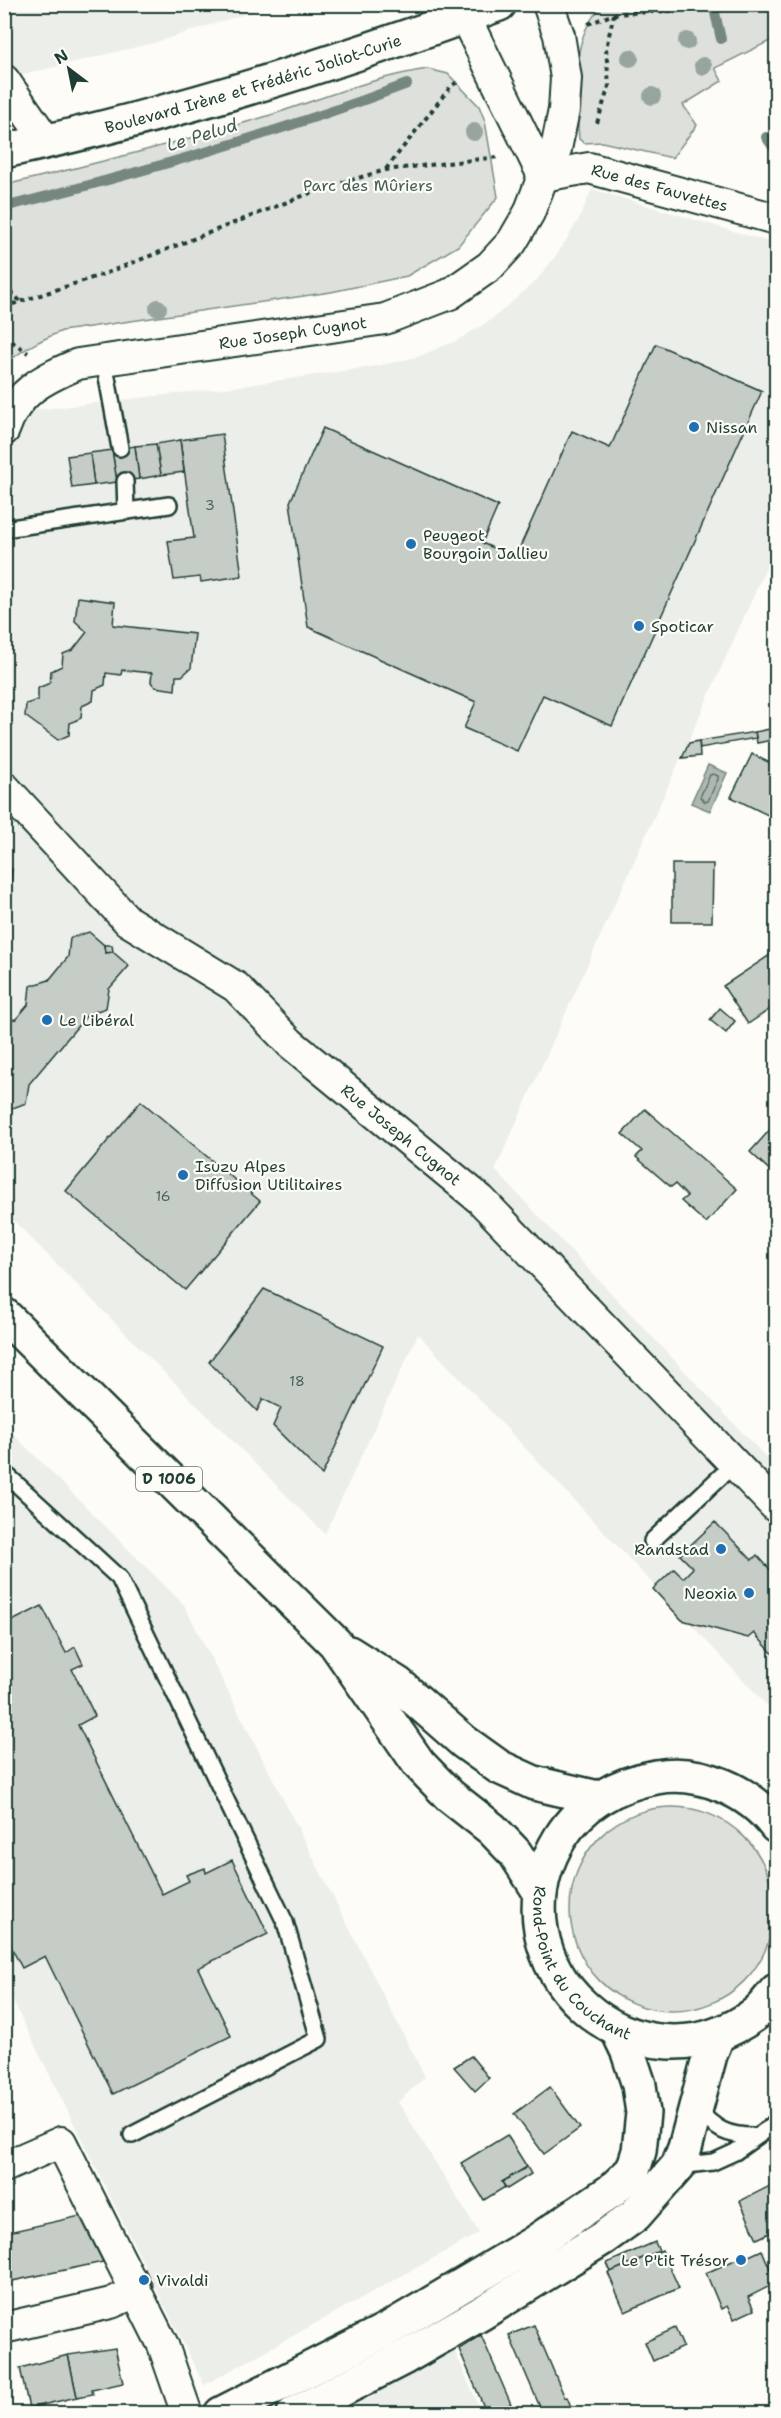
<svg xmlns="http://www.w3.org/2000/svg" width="781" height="2418" viewBox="0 0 781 2418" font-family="'Shantell Sans',sans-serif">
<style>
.built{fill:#eceee9}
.green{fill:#dde0db;stroke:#7e8e88;stroke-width:1.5}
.water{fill:#aeb8b1;stroke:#75877f;stroke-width:1.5}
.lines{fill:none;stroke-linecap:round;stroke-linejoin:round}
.shore{stroke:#586e66;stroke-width:1.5}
.stream{stroke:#75877f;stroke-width:10}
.building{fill:#c6cdc7;stroke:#1f3d34;stroke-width:1.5}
.service-casing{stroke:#1f3d34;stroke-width:20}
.minor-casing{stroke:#1f3d34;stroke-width:34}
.secondary-casing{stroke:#1f3d34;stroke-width:38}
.primary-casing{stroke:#1f3d34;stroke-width:38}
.path{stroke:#1f3d34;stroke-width:4;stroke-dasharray:4.5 4.5;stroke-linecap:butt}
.service{stroke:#fdfcf7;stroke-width:15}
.minor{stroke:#fdfcf7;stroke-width:30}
.secondary{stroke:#fdfcf7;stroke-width:33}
.primary{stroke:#fdfcf7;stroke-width:33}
.tree{fill:#98a59e}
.poi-dot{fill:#1f6fb2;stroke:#fdfcf7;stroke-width:2}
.labels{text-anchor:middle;stroke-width:4.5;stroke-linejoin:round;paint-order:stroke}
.number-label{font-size:14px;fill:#496159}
.shield{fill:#fdfcf7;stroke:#62766e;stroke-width:1.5}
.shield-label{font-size:15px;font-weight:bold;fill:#1f3d34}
.street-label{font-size:16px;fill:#1f3d34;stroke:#fdfcf7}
.park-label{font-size:16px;fill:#455e55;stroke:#fdfcf7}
.poi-label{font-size:16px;fill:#1f3d34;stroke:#fdfcf7;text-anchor:start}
.water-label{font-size:18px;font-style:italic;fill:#435c53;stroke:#fdfcf7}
</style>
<rect width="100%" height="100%" fill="#fdfcf7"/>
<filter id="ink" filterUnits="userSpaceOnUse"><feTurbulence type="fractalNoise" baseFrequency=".0167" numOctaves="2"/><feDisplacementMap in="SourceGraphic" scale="12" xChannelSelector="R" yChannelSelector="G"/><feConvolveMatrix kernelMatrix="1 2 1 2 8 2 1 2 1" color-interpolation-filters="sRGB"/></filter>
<g filter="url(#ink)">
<g class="built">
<path d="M4 5H273L153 43 5 79Z"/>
<path d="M592 189 776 244V546L495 1170 776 1468V1715L418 1334 325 1534 5 1212V403L36 410 242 386 377 366 417 357 456 341 491 320 536 281 558 253 578 221Z"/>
<path d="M13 1434 184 1605 425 2077 398 2102 479 2233 204 2385 5 1985 4 1435Z"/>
<path d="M454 2350 482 2413H341Z"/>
</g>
<g class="green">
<path d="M604 5H776V38L715 68 722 81 683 105 697 125 672 158 602 142 584 143 579 139C576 98 568 34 604 5Z"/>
<path d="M428 69 448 74 479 106 485 121 498 197 458 246 407 276 331 292 62 331C41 340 22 349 5 365V185C91 165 176 143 261 118 317 101 371 77 428 69Z"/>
<circle cx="672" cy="1909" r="102"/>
</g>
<path class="water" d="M708 765 727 773 710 811 691 803Z"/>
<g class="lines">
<path class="shore" d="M713 774 718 776V779L708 801 705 802 700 797 710 775Z"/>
<g class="stream">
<path d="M713 4 721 39"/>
<path d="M766 137 776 151"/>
<path d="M4 207C140 173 276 134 407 84"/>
</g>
</g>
<g class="building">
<path d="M656 344 762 391 612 726 543 695 517 751 464 728 476 702 308 627 290 502 323 428 498 506 482 543 515 558 572 431 610 448Z"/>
<path d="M222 434 242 576 201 582 200 577 174 580 168 541 194 538 180 440Z"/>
<path d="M180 440 184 472 161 475 156 444Z"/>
<path d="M156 444 161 475 139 479 135 446Z"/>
<path d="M135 446 139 479 117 482 112 450Z"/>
<path d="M112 450 117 482 94 485 90 453Z"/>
<path d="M90 453 94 485 72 488 67 456Z"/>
<path d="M78 597 115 602 113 625 195 634 191 668 182 676H176L175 690 155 687 151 682 152 673 122 670 121 675 106 673 105 685 94 690 93 701 82 706 81 718 70 723 69 735 58 740 25 716 26 704 38 700V688L50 683 51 671 62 666 63 654 73 650 87 632 75 621Z"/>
<path d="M770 729 772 740 757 743 755 732Z"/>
<path d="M755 732 756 738 700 748 699 741Z"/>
<path d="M699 741 700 756 682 758 689 743Z"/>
<path d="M752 754 776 766V819L731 797Z"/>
<path d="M4 863 12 869 10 888 4 890Z"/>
<path d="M672 864H713L712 922H672Z"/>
<path d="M89 932 104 945 105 953 113 952 129 966 109 989 106 1008 88 1014 29 1084 26 1103 8 1110 4 1107V1021L16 1019 28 1005 30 986 49 980 68 957 70 938Z"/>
<path d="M104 945H112L113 952 105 953Z"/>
<path d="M776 951V1005L748 1024 723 986Z"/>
<path d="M720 1008 735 1021 726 1033 710 1020Z"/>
<path d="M141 1101 260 1201 185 1290 66 1191Z"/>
<path d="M645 1109 737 1189 706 1223 681 1201 687 1196 675 1184 671 1187 636 1157 642 1151 622 1134Z"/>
<path d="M776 1123V1176L750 1152Z"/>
<path d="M264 1289 383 1346 322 1475 273 1426 281 1408 263 1399 257 1411 209 1362Z"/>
<path d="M715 1522 752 1560 757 1555 776 1576V1657L754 1633 748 1638 682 1620 653 1589 674 1569 683 1578 693 1568 680 1555Z"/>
<path d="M42 1606 66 1653 75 1647 83 1664 72 1669 95 1716 78 1725 162 1894 189 1881 186 1875 205 1868 206 1873 232 1860 268 1934 198 1968 231 2036 113 2094 45 1956 22 1968 4 1933V1625Z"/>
<path d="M471 2056 489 2078 475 2091 454 2067Z"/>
<path d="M550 2087 580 2128 544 2154 514 2114Z"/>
<path d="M507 2135 527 2167 502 2182 505 2187 484 2200 461 2163Z"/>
<path d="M527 2167 531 2174 507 2189 502 2182Z"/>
<path d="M776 2183V2230L757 2239 740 2201Z"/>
<path d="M80 2216 103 2262 12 2281 4 2233Z"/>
<path d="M655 2242 659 2251 611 2272 607 2263Z"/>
<path d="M662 2250 679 2288 625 2312 608 2273Z"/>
<path d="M762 2250 776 2283 748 2297 754 2310 734 2319 727 2306 721 2309 706 2273 746 2255 747 2257Z"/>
<path d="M776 2259V2283L768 2263Z"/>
<path d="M145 2269 153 2286 144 2291 135 2274Z"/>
<path d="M534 2325 565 2398 567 2397 574 2414H543L509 2335Z"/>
<path d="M675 2328 683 2347 653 2361 645 2342Z"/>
<path d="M481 2335 511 2404 489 2414H487L459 2349Z"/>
<path d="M115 2348 123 2383 92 2390 93 2394 77 2397 68 2355Z"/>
<path d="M68 2355 77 2397 29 2408 20 2368Z"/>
</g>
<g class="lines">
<defs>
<g id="service">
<path d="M104 361 120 448"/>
<path d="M125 481 126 511"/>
<path d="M4 529 169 505"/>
<path d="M4 1478 9 1477 119 1578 285 1922 319 2039 132 2135"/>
<path d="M652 1541 735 1463"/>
<path d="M695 2108C716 2129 726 2137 757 2136"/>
<path d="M678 2166 713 2162 735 2152 776 2123"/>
</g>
<g id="minor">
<path d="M465 17 543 176"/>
<path d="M4 80 47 142"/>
<path id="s1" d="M543 176 589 168 776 219"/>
<path id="s2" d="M4 430C17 391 43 379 78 364L385 319 450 294 490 266 512 242 529 213 543 176 556 149 564 110 566 78 559 35 548 4"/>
<path id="s3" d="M4 787 128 921 236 987 290 1043 481 1200 776 1507"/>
<path d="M4 2167 61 2142 163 2345 187 2414"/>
<path d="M4 2328 111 2303 136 2292"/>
</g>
<g id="secondary">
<path id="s4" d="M4 151C172 115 338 63 499 4"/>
<path d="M221 2414 390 2328 534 2243 611 2191 633 2170 639 2151 643 2113 639 2085 628 2052 618 2031"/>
<path d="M294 2414 405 2357 480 2314 603 2238 635 2215 678 2166 685 2148 710 2055 718 2034"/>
</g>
<g id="primary">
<path d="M4 1315 335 1643 419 1764 450 1796 492 1829 515 1853 540 1892"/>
<path d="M349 1653 398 1684 464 1742 499 1767 534 1783 598 1798"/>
<path id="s5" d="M776 1826C750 1791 700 1769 656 1777 617 1784 582 1803 560 1838 483 1965 636 2102 755 2014 763 2008 770 1998 776 1991"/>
</g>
</defs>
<use href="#service" class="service-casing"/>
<use href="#minor" class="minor-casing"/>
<use href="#secondary" class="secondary-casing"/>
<use href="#primary" class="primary-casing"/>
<g class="path">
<path d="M588 24 614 14 722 8 738 4"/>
<path d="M597 123 609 86 606 48 614 14"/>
<path d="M386 169 452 85 460 81"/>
<path d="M4 285 21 302"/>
<path d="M4 307 104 274 323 188 386 170 499 157"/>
<path d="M4 336 28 353"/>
</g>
<use href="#service" class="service"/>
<use href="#minor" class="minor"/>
<use href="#secondary" class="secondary"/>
<use href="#primary" class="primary"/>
</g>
<g class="tree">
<circle cx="687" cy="41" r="9"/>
<circle cx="630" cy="58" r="9"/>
<circle cx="703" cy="66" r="9"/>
<circle cx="652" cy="96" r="9"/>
<circle cx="474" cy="132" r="9"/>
<circle cx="158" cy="308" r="9"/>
</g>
</g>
<g class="poi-dot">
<circle cx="694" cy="427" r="6"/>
<circle cx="411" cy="544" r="6"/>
<circle cx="639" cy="626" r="6"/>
<circle cx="47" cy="1020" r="6"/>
<circle cx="183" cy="1175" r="6"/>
<circle cx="721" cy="1549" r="6"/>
<circle cx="749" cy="1593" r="6"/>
<circle cx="741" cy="2260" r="6"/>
<circle cx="144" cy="2280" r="6"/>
</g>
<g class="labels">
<g class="number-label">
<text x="210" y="510">3</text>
<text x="163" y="1201">16</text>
<text x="297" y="1386">18</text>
</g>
<rect class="shield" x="136" y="1467" width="66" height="24" rx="4.5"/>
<g class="shield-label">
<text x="169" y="1484">D 1006</text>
</g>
<g class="street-label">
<text dy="6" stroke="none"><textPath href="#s4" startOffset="258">Boulevard Irène et Frédéric Joliot-Curie</textPath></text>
<text dy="6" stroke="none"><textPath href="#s1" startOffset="120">Rue des Fauvettes</textPath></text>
<text dy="6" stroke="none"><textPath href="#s2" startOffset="320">Rue Joseph Cugnot</textPath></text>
<text dy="6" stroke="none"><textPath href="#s3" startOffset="531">Rue Joseph Cugnot</textPath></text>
<text dy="6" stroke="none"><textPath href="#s5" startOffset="399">Rond-Point du Couchant</textPath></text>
</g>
<g class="park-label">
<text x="368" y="191">Parc des Mûriers</text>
</g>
<g class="poi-label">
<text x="706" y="433">Nissan</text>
<text x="423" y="541">Peugeot<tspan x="423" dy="18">Bourgoin Jallieu</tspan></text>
<text x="651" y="632">Spoticar</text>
<text x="59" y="1026">Le Libéral</text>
<text x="195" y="1172">Isuzu Alpes<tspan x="195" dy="18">Diffusion Utilitaires</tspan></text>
<text x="709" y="1555" text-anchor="end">Randstad</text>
<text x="737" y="1599" text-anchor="end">Neoxia</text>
<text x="729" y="2266" text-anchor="end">Le P'tit Trésor</text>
<text x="156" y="2286">Vivaldi</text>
</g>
<g class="water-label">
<text transform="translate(202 135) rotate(-17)" y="6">Le Pelud</text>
</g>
</g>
<rect width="781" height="2418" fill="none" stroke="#fdfcf7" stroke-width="24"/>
<rect x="12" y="12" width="757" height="2394" fill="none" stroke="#1f3d34" stroke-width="2" filter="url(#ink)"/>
<g transform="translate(69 69) rotate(328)" stroke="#fdfcf7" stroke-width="4.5" paint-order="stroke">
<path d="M0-4.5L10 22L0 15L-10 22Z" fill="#1f3d34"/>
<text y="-9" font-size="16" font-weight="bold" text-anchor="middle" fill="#1f3d34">N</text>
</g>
</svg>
